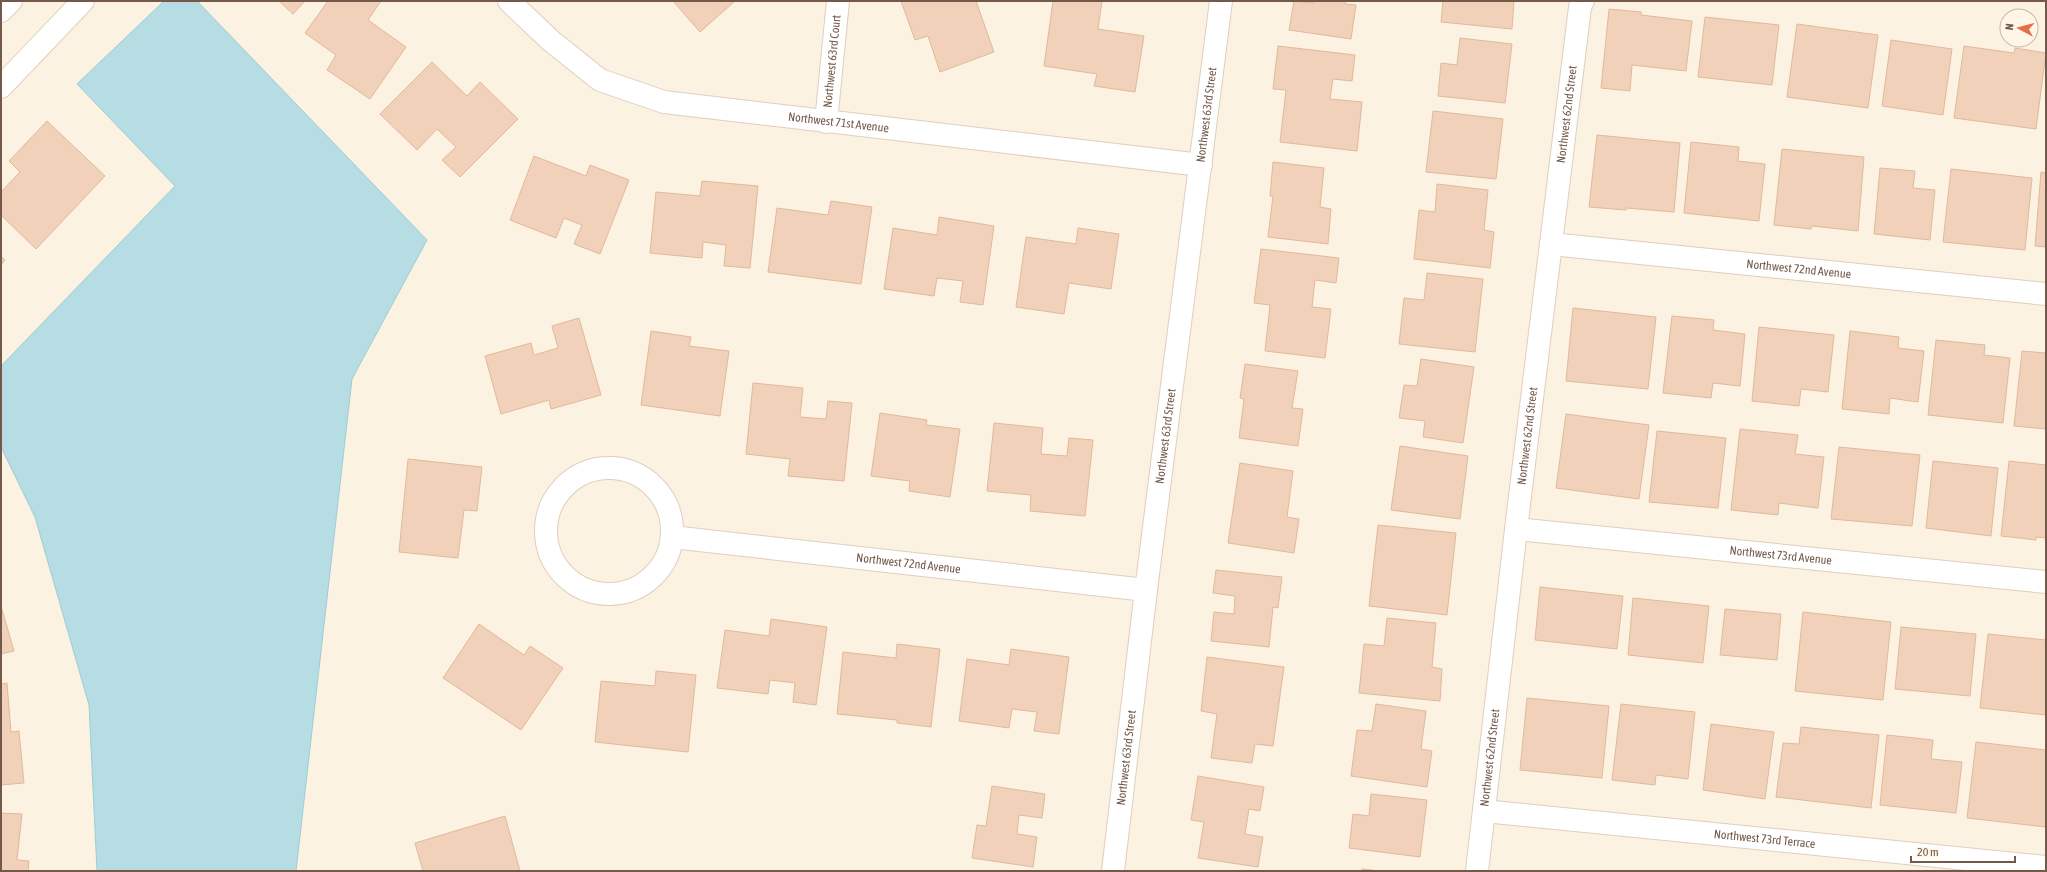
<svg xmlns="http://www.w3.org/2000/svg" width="2047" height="872" viewBox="0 0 2047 872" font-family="'Asap Condensed',sans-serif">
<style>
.water{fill:#b6dde4;stroke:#9dccd6}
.building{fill:#f1d1b9;stroke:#e3b89a}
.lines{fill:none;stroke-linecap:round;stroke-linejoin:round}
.street-casing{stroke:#e0cebd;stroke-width:24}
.secondary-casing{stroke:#e4d0bb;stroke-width:24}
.street{stroke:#fff;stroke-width:22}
.secondary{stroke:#fff;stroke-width:22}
.labels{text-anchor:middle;stroke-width:3;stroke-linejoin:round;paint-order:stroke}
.street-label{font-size:12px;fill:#725949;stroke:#fff6e7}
</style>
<rect width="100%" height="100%" fill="#fcf2e1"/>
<path class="water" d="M164 1H197L427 240 352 379 296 871H97L89 705 35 517 1 447V366L175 186 77 84Z"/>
<g class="building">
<path d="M279 1H305L293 14Z"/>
<path d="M328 1H381L368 20 406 47 370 99 327 70 336 55 305 33Z"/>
<path d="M673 1H735L700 32Z"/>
<path d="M901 1H976L994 52 940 72 928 36 915 40Z"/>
<path d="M1053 1H1102L1098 29 1144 36 1135 92 1094 86 1097 74 1044 66Z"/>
<path d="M1294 1 1313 3V1H1345V4L1356 5 1351 39 1289 30Z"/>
<path d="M1443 1H1514L1512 29 1441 22Z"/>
<path d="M1609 9 1641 12V15L1692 21 1686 71 1632 65 1630 91 1601 88Z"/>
<path d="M1705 17 1779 25 1772 85 1698 77Z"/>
<path d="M1797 24 1878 35 1868 108 1787 97Z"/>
<path d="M1460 38 1512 44 1505 103 1438 96 1441 63 1457 65Z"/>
<path d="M1891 40 1952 49 1943 115 1882 106Z"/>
<path d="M1278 46 1355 55 1352 81 1333 79 1330 99 1362 102 1357 151 1280 142 1286 90 1273 89Z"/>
<path d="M1964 46 2014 53 2015 48 2046 53 2036 129 1954 118Z"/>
<path d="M432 62 467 96 480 82 518 119 460 177 442 160 456 147 437 129 417 150 380 114Z"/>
<path d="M1433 111 1503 119 1496 179 1426 172Z"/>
<path d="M47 121 105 176 36 249 1 215V192L20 172 9 161Z"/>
<path d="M1597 135 1680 143 1674 212 1626 208V210L1589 207Z"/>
<path d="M1691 142 1739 147 1738 161 1765 164 1759 221 1684 213Z"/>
<path d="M1782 149 1864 157 1858 231 1812 226 1811 229 1774 225Z"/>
<path d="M534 156 586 176 590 165 629 180 600 254 574 244 582 225 564 218 556 238 510 220Z"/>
<path d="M1273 162 1324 168 1320 207 1331 209 1328 244 1268 237 1273 196H1270Z"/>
<path d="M1880 168 1915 171 1913 188 1935 190 1930 240 1874 234Z"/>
<path d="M1951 169 2032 178 2025 250 1943 242Z"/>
<path d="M2041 172 2046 173V247L2035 246Z"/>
<path d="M702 181 758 186 750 268 724 266 726 245 703 242 702 258 650 253 656 192 700 196Z"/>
<path d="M1437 184 1488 190 1484 230 1494 232 1490 268 1414 259 1419 210 1435 212Z"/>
<path d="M831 201 872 207 861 284 768 272 777 208 828 215Z"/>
<path d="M939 217 994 226 983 305 960 302 963 281 937 278 934 296 884 289 893 228 937 235Z"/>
<path d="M1078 228 1119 234 1111 289 1069 283 1064 314 1016 307 1026 237 1076 244Z"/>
<path d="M1261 249 1339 258 1336 283 1315 280 1312 307 1331 309 1325 358 1265 351 1270 305 1254 303Z"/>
<path d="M1 256 5 260 1 265Z"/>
<path d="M1427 273 1483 279 1475 352 1399 344 1404 298 1424 300Z"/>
<path d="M1573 308 1656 317 1648 389 1566 381Z"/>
<path d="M1672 316 1714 320 1713 330 1745 334 1740 386 1713 383 1711 398 1663 393Z"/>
<path d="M579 318 601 395 551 409 549 400 501 414 485 356 531 343 534 355 558 348 552 326Z"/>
<path d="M1759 327 1834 335 1828 392 1801 389 1799 406 1752 401Z"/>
<path d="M651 331 691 337 689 346 729 351 720 416 641 405Z"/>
<path d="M1850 331 1899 337 1898 348 1924 351 1918 402 1890 398 1889 414 1842 409Z"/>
<path d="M1936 340 1985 345 1984 355 2010 358 2003 423 1928 415Z"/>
<path d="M2022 351 2046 353V429L2014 426Z"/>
<path d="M1421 359 1474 367 1463 443 1423 437 1425 421 1399 418 1404 385 1417 386Z"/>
<path d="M1245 364 1298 371 1292 408 1303 409 1298 446 1239 438 1244 399 1240 398Z"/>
<path d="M753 383 803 388 800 417 826 419 828 401 852 403 844 481 788 476 790 459 746 454Z"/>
<path d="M880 413 927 420 926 425 960 429 950 497 909 491 910 481 871 476Z"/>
<path d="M1566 414 1649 425 1639 499 1556 488Z"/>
<path d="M994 423 1043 428 1041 454 1067 456 1069 438 1093 440 1085 516 1030 511 1031 495 987 491Z"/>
<path d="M1740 429 1798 435 1795 454 1824 457 1818 508 1779 503 1778 515 1731 510Z"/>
<path d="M1657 431 1726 438 1718 508 1649 502Z"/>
<path d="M1400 446 1468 456 1460 519 1391 510Z"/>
<path d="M1839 447 1920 455 1912 526 1831 519Z"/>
<path d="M408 459 482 467 477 511 464 510 458 558 399 552Z"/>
<path d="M1933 461 1998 468 1991 536 1926 528Z"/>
<path d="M2009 461 2046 465V538L2036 537V540L2001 536Z"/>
<path d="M1240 463 1293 471 1287 517 1299 519 1294 553 1228 543Z"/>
<path d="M1378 525 1456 533 1447 615 1369 606Z"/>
<path d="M1216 570 1282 577 1278 608 1273 607 1269 647 1211 641 1214 612 1234 614 1235 596 1213 593Z"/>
<path d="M1540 587 1623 596 1617 649 1535 640Z"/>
<path d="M1633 598 1709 606 1703 663 1628 655Z"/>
<path d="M1 606 14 651 1 654Z"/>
<path d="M1725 609 1781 614 1777 660 1720 655Z"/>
<path d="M1803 612 1891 622 1883 700 1795 691Z"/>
<path d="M1387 618 1436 623 1432 667 1442 669 1440 701 1359 693 1364 644 1384 646Z"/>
<path d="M771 619 827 627 816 705 793 702 795 683 770 680 768 694 717 688 725 630 769 636Z"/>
<path d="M479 624 524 655 530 646 563 668 521 730 443 678Z"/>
<path d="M1901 627 1976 634 1970 696 1895 689Z"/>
<path d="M1988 634 2046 640V715L1980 708Z"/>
<path d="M897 644 940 649 931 727 897 723V720L837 714 843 652 896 658Z"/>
<path d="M1011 649 1069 657 1059 734 1034 731 1037 712 1012 709 1009 728 959 721 967 659 1009 665Z"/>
<path d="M1207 657 1284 667 1273 746 1255 744 1252 763 1211 758 1217 714 1201 711Z"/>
<path d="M656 671 696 675 688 752 595 742 601 681 655 686Z"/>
<path d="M7 683 11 732 19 731 24 783 1 785V684Z"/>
<path d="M1527 698 1609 706 1602 778 1520 770Z"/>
<path d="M1376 704 1426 711 1421 749 1432 751 1427 787 1351 776 1357 730 1372 731Z"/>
<path d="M1621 704 1695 712 1688 779 1656 775 1655 785 1612 780Z"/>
<path d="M1711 724 1774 732 1765 799 1703 790Z"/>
<path d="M1801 727 1879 735 1871 808 1776 797 1783 743 1799 744Z"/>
<path d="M1887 735 1933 740 1931 759 1962 762 1956 813 1880 805Z"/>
<path d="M1976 742 2046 750V827L1967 818Z"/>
<path d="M1198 776 1264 787 1260 811 1249 809 1245 834 1263 837 1258 867 1198 858 1204 822 1191 820Z"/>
<path d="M992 786 1045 794 1042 818 1019 815 1017 834 1037 837 1033 867 972 858 977 825 986 826Z"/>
<path d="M1371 794 1427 800 1420 857 1349 848 1353 814 1369 816Z"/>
<path d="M1 813 22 814 17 860 29 861 28 871H1Z"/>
<path d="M505 816 520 871H423L415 843Z"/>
<path d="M1362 869 1380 871H1362Z"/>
</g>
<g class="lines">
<defs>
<g id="street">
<path id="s1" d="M509 1 550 40 600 80 664 102 1201 165"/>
<path id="s2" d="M826 122 838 1"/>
<path id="s3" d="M1551 244 2046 294"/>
<circle cx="609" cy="531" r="63"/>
<path id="s4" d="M1516 529 2046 582"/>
<path id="s5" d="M672 537 1146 590"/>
<path id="s6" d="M1484 811 2046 867"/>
<path id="s7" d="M1113 871 1146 590 1221 1"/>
<path id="s8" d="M1477 871 1516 529 1580 7 1583 1"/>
</g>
<g id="secondary">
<path d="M1 11 11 1"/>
<path d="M1 87 83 1"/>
</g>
</defs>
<use href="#street" class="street-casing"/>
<use href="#secondary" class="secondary-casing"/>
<use href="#street" class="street"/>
<use href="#secondary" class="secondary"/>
</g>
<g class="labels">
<g class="street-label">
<text dy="4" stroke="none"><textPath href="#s2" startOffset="61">Northwest 63rd Court</textPath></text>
<text dy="4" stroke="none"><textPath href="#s7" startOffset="762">Northwest 63rd Street</textPath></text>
<text dy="4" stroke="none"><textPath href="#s8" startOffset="762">Northwest 62nd Street</textPath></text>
<text dy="4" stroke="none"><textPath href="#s1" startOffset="364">Northwest 71st Avenue</textPath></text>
<text dy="4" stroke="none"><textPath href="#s3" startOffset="249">Northwest 72nd Avenue</textPath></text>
<text dy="4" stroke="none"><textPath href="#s7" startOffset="438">Northwest 63rd Street</textPath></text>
<text dy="4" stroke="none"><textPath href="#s8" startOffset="438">Northwest 62nd Street</textPath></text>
<text dy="4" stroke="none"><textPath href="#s4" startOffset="266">Northwest 73rd Avenue</textPath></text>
<text dy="4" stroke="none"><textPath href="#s5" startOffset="238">Northwest 72nd Avenue</textPath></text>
<text dy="4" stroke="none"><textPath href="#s7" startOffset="114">Northwest 63rd Street</textPath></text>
<text dy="4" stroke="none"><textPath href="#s8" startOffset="114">Northwest 62nd Street</textPath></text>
<text dy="4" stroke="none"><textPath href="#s6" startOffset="282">Northwest 73rd Terrace</textPath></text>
</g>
</g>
<rect width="2047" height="872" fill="none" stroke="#725949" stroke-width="4"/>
<g transform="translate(2019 28) rotate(277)"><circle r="19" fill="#fff6e7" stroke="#c7b7a8"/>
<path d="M0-3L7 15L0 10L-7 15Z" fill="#e46f48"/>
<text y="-6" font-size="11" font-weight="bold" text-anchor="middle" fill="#725949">N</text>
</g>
<path d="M1911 856v6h104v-6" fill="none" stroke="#725949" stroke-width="2"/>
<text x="1917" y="856" font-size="12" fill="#725949" stroke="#fff6e7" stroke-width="3" paint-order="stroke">20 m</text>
</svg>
